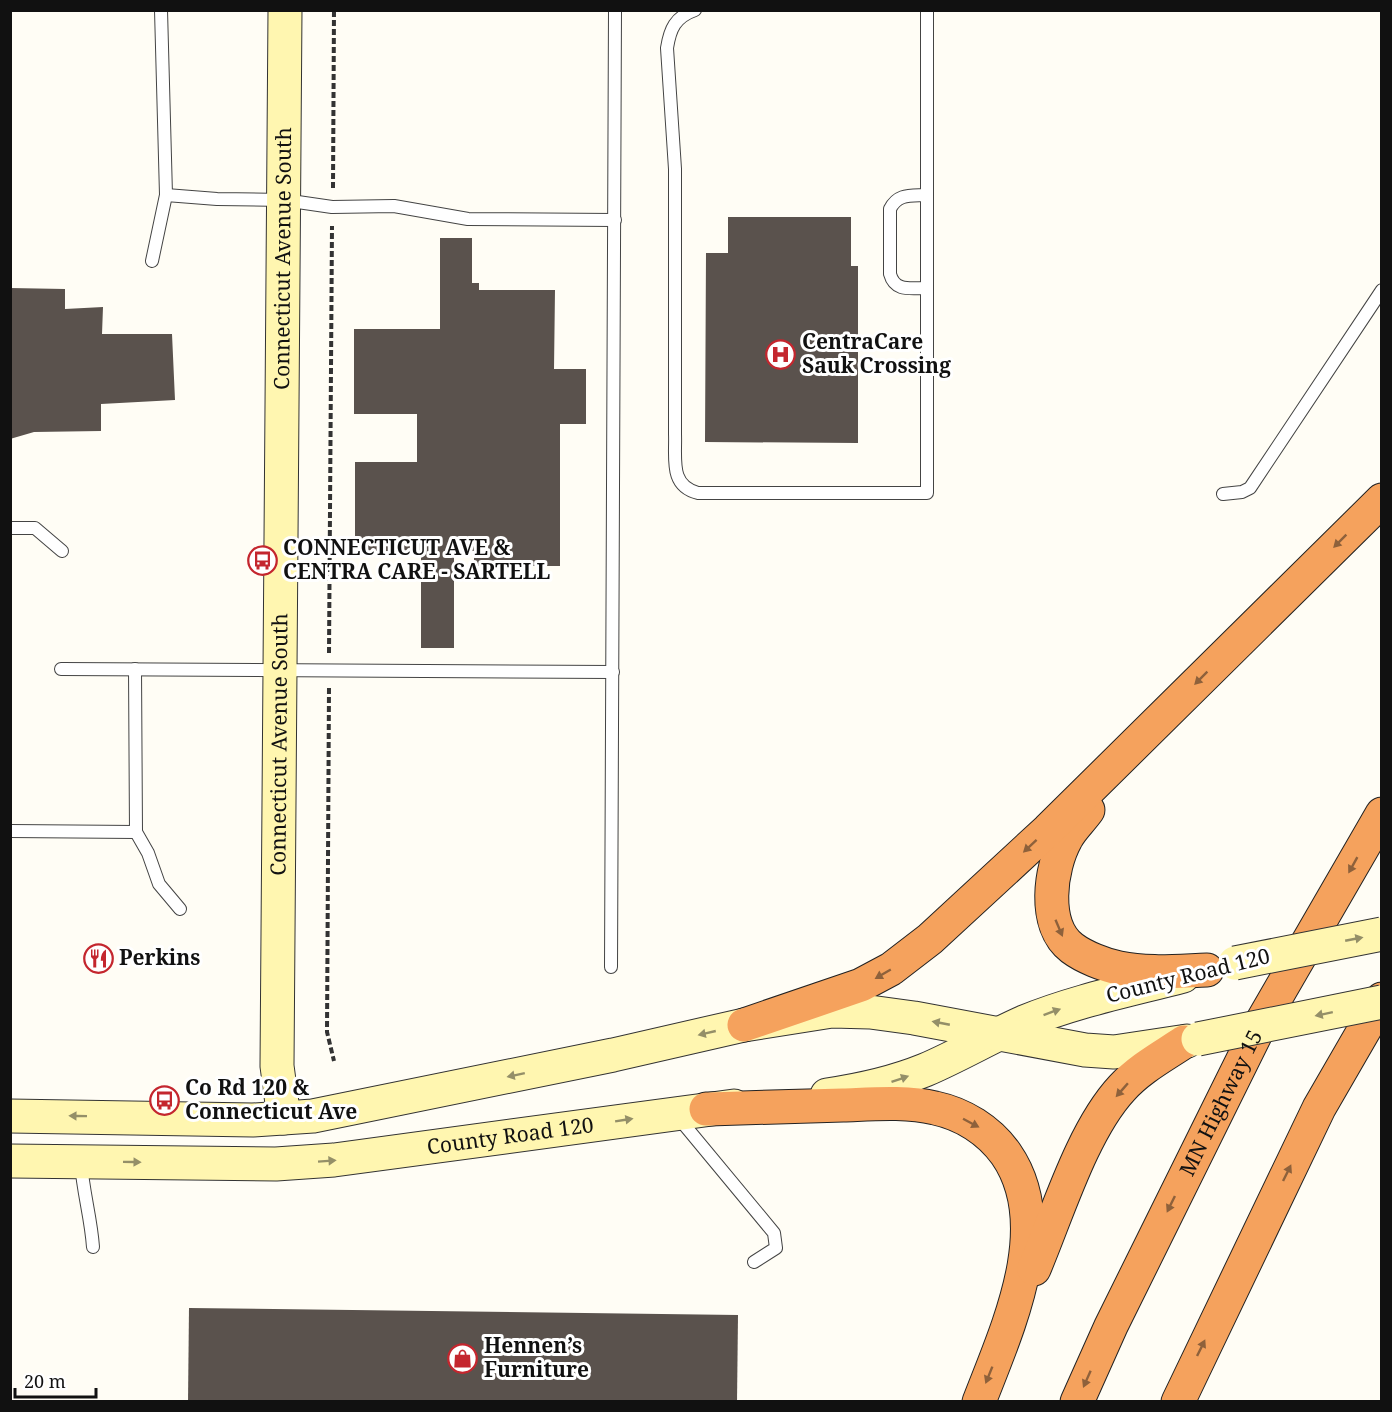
<svg xmlns="http://www.w3.org/2000/svg" width="1392" height="1412" viewBox="0 0 1392 1412" font-family="'Noto Serif',serif">
<style>
.building{fill:#5a524d}
.lines{fill:none;stroke-linecap:round;stroke-linejoin:round}
.lane-casing{stroke:#444;stroke-width:14}
.secondary-casing{stroke:#333;stroke-width:35}
.highway-casing{stroke:#222;stroke-width:35}
.path{stroke:#333;stroke-width:4;stroke-dasharray:6 3;stroke-linecap:butt}
.lane{stroke:#fff;stroke-width:12}
.secondary{stroke:#fff6b0;stroke-width:33}
.highway{stroke:#f5a25d;stroke-width:33}
.secondary-bridge-casing{stroke:#333;stroke-width:35;stroke-linecap:butt}
.secondary-bridge{stroke:#fff6b0;stroke-width:33}
.oneway{fill:#8e613b}
.oneway2{fill:#948f68}
.labels{text-anchor:middle;stroke-width:6;stroke-linejoin:round;paint-order:stroke}
.street-label{font-size:21px;fill:#111;stroke:#fff}
.poi-label{font-size:21px;font-weight:bold;fill:#111;stroke:#fff;text-anchor:start}
</style>
<rect width="100%" height="100%" fill="#fffdf5"/>
<g class="building">
<path d="M728 217H851V266H858V443L705 442 706 253H728Z"/>
<path d="M440 238H472V283H479V290H555L554 369H586V424H560V566H474V551H454V648H421V552H355V462H417V414H354V329H440Z"/>
<path d="M10 288 65 289V309L103 307 102 334H172L175 400 101 404V431L34 432 10 439Z"/>
<path d="M189 1308 738 1315 737 1402H188Z"/>
</g>
<g class="lines">
<defs>
<g id="lane">
<path d="M161 10 166 195"/>
<path d="M695 10C675 17 670 29 667 48L675 169V434C676 458 669 486 698 493H927V10"/>
<path d="M152 261 166 195 217 199 284 200 332 207 394 206 468 219 615 220"/>
<path d="M927 288C910 288 895 292 890 274V209C898 193 911 196 927 195"/>
<path d="M1223 494 1242 492 1250 488 1382 290"/>
<path d="M10 528H35L62 551"/>
<path d="M61 669 613 672"/>
<path d="M135 669 136 832 148 853 159 884 180 909"/>
<path d="M10 831 136 832"/>
<path d="M611 967 615 10"/>
<path d="M677 1116 774 1233 776 1248 754 1262"/>
<path d="M81 1163C83 1192 91 1218 93 1247"/>
</g>
<g id="secondary">
<path d="M827 1095C861 1090 893 1083 925 1070 958 1056 990 1037 1024 1022 1075 1001 1130 990 1183 976"/>
<path d="M10 1116 253 1120 313 1116 613 1055 744 1025 832 1011 870 1012 914 1018 1085 1050 1114 1052 1187 1041"/>
<path id="s1" d="M284 1118 277 1066 285 10"/>
<path id="s2" d="M10 1161 276 1164 334 1160 734 1106"/>
</g>
<g id="highway">
<path d="M1088 810C1081 820 1071 829 1066 839 1050 868 1042 925 1072 948 1084 957 1104 965 1119 968 1147 974 1178 971 1207 970"/>
<path d="M744 1025 861 985 891 969 930 939 1048 830 1382 500"/>
<path d="M706 1109C752 1108 798 1106 843 1105 872 1104 906 1101 935 1108 963 1114 989 1130 1006 1154 1056 1226 1007 1329 979 1402"/>
<path d="M1034 1269C1057 1215 1082 1131 1122 1088 1139 1069 1163 1056 1184 1042"/>
<path id="s3" d="M1077 1402 1111 1326 1260 1025 1382 814"/>
<path d="M1178 1402 1319 1108 1382 999"/>
</g>
</defs>
<use href="#lane" class="lane-casing"/>
<use href="#secondary" class="secondary-casing"/>
<use href="#highway" class="highway-casing"/>
<g class="path">
<path d="M333 188 334 10"/>
<path d="M329 653 332 226"/>
<path d="M329 688 327 1032 334 1061"/>
</g>
<use href="#lane" class="lane"/>
<use href="#secondary" class="secondary"/>
<use href="#highway" class="highway"/>
<defs>
<g id="secondary-bridge">
<path d="M1235 963 1382 934"/>
<path d="M1198 1039 1382 1002"/>
</g>
</defs>
<use href="#secondary-bridge" class="secondary-bridge-casing"/>
<use href="#secondary-bridge" class="secondary-bridge"/>
</g>
<defs><path id="oneway-solid" d="M-6-.8H1V-3.2L6.5 0L1 3.2V.8H-6Z" transform="scale(1.5)"/></defs>
<g class="oneway">
<use href="#oneway-solid" transform="translate(1340 541) rotate(135)"/>
<use href="#oneway-solid" transform="translate(1201 678) rotate(135)"/>
<use href="#oneway-solid" transform="translate(1030 846) rotate(137)"/>
<use href="#oneway-solid" transform="translate(1353 865) rotate(119)"/>
<use href="#oneway-solid" transform="translate(1059 928) rotate(67)"/>
<use href="#oneway-solid" transform="translate(883 974) rotate(150)"/>
<use href="#oneway-solid" transform="translate(1122 1090) rotate(131)"/>
<use href="#oneway-solid" transform="translate(971 1123) rotate(28)"/>
<use href="#oneway-solid" transform="translate(1287 1173) rotate(-64)"/>
<use href="#oneway-solid" transform="translate(1171 1204) rotate(116)"/>
<use href="#oneway-solid" transform="translate(1201 1348) rotate(-64)"/>
<use href="#oneway-solid" transform="translate(989 1375) rotate(112)"/>
<use href="#oneway-solid" transform="translate(1087 1379) rotate(114)"/>
</g>
<g class="oneway2">
<use href="#oneway-solid" transform="translate(1354 939) rotate(-11)"/>
<use href="#oneway-solid" transform="translate(1052 1012) rotate(-20)"/>
<use href="#oneway-solid" transform="translate(1324 1014) rotate(168)"/>
<use href="#oneway-solid" transform="translate(941 1023) rotate(-169)"/>
<use href="#oneway-solid" transform="translate(707 1033) rotate(167)"/>
<use href="#oneway-solid" transform="translate(516 1075) rotate(168)"/>
<use href="#oneway-solid" transform="translate(900 1079) rotate(-19)"/>
<use href="#oneway-solid" transform="translate(78 1116) rotate(-179)"/>
<use href="#oneway-solid" transform="translate(624 1120) rotate(-9)"/>
<use href="#oneway-solid" transform="translate(327 1161) rotate(-4)"/>
<use href="#oneway-solid" transform="translate(132 1162) rotate(1)"/>
</g>
<defs>
<symbol id="hospital-ring" viewBox="-11 -11 22 22"><circle r="9.5" fill="#fff" stroke="#c4262e" stroke-width="1.5"/><path d="M-5-5h3v3.5h4V-5h3V5h-3V1.5h-4V5h-3Z" fill="#c4262e"/></symbol>
<symbol id="bus-ring" viewBox="-11 -11 22 22"><circle r="9.5" fill="#fff" stroke="#c4262e" stroke-width="1.5"/><path d="M-5-6H5V4H4V6H2V4H-2V6H-4V4H-5ZM-3.5-4V0h7V-4ZM-3.5 1.2v1.5H-2V1.2ZM2 1.2v1.5H3.5V1.2Z" fill="#c4262e"/></symbol>
<symbol id="restaurant-ring" viewBox="-11 -11 22 22"><circle r="9.5" fill="#fff" stroke="#c4262e" stroke-width="1.5"/><path d="M-5-6h1v4h1v-4h1v4h1v-4h1v5L-1.5 .5V6h-2V.5L-5-1ZM5-6V6H3V1.5H1.5Q1.5-4 5-6Z" fill="#c4262e"/></symbol>
<symbol id="shop-ring" viewBox="-11 -11 22 22"><circle r="9.5" fill="#fff" stroke="#c4262e" stroke-width="1.5"/><path d="M-5-2.5h2.3a2.7 3.5 0 0 1 5.4 0H5L5.5 6h-11ZM-1.5-2.5h3a1.5 2.3 0 0 0-3 0Z" fill="#c4262e"/></symbol>
</defs>
<g fill-rule="evenodd">
<use href="#hospital-ring" x="764" y="338" width="33" height="33"/>
<use href="#bus-ring" x="246" y="544" width="33" height="33"/>
<use href="#restaurant-ring" x="82" y="942" width="33" height="33"/>
<use href="#bus-ring" x="148" y="1084" width="33" height="33"/>
<use href="#shop-ring" x="446" y="1342" width="33" height="33"/>
</g>
<g class="labels">
<g class="street-label">
<text dy="7" stroke="none"><textPath href="#s1" startOffset="860">Connecticut Avenue South</textPath></text>
<text dy="7" stroke="none"><textPath href="#s1" startOffset="374">Connecticut Avenue South</textPath></text>
<text transform="translate(1188 976) rotate(-14)" y="7">County Road 120</text>
<text dy="7" stroke="none"><textPath href="#s3" startOffset="332">MN Highway 15</textPath></text>
<text dy="7" stroke="none"><textPath href="#s2" startOffset="502">County Road 120</textPath></text>
</g>
<g class="poi-label">
<text x="802" y="349">CentraCare<tspan x="802" dy="24">Sauk Crossing</tspan></text>
<text x="283" y="555">CONNECTICUT AVE &amp;<tspan x="283" dy="24">CENTRA CARE - SARTELL</tspan></text>
<text x="119" y="965">Perkins</text>
<text x="185" y="1095">Co Rd 120 &amp;<tspan x="185" dy="24">Connecticut Ave</tspan></text>
<text x="484" y="1353">Hennen’s<tspan x="484" dy="24">Furniture</tspan></text>
</g>
</g>
<rect width="1392" height="1412" fill="none" stroke="#111111" stroke-width="24"/>
<path d="M15 1388v9h81v-9" fill="none" stroke="#111111" stroke-width="3"/>
<text x="24" y="1388" font-size="18" fill="#111111" stroke="#ffffff" stroke-width="4.5" paint-order="stroke">20 m</text>
</svg>
